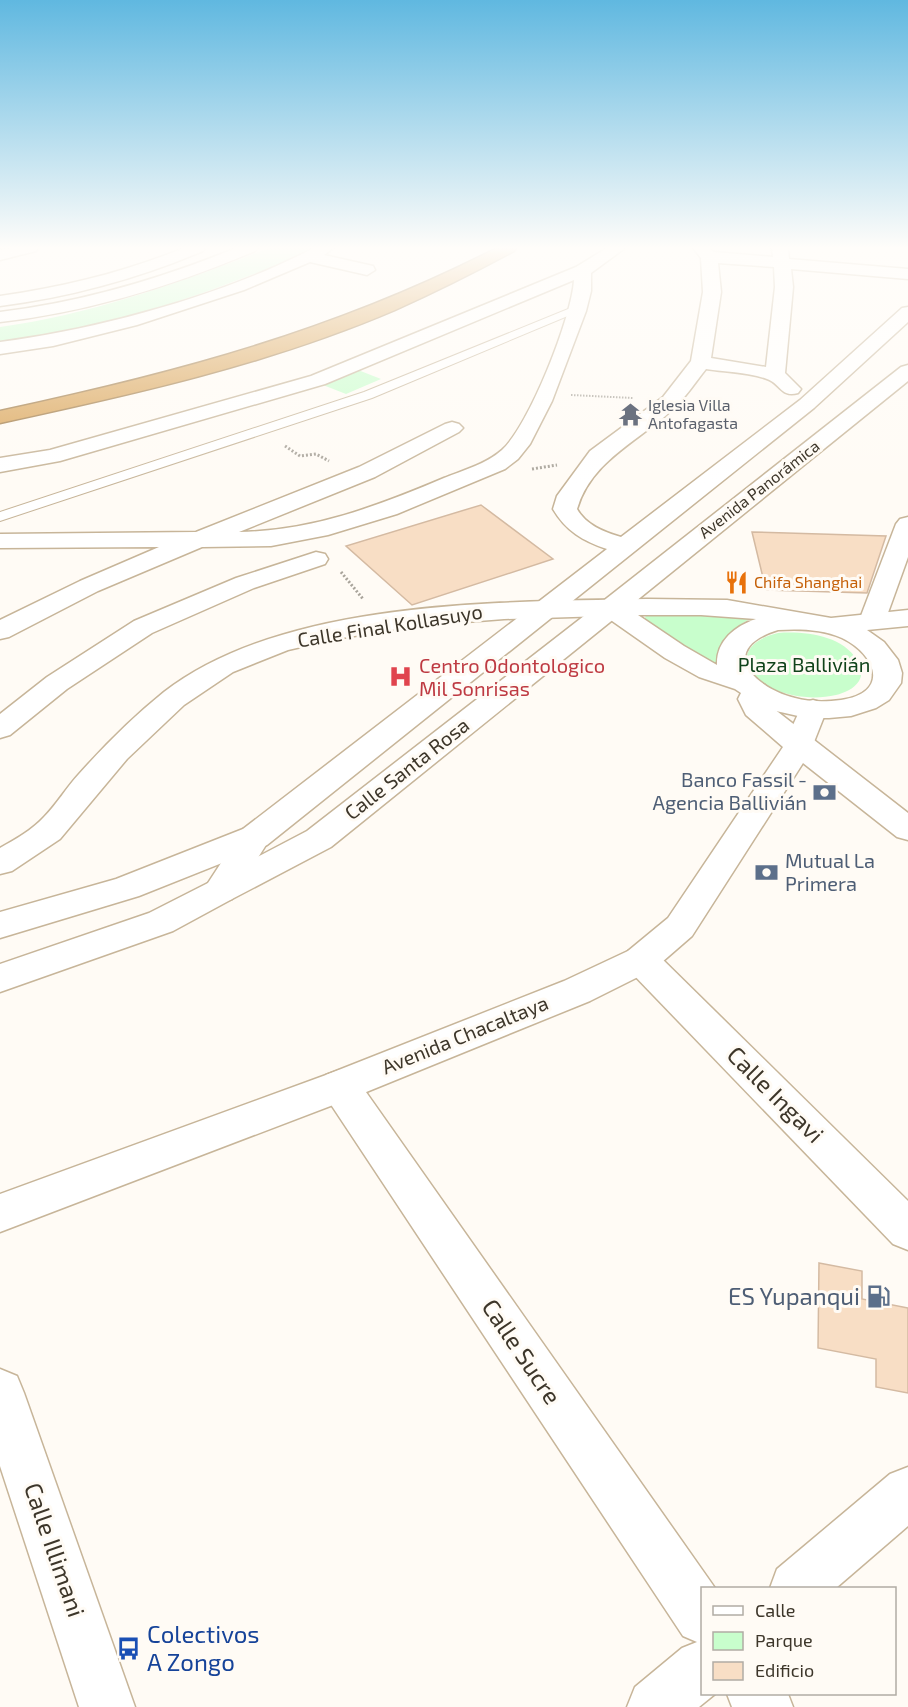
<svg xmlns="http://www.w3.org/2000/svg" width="908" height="1707" viewBox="0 0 908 1707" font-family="'Exo 2',sans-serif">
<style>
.green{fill:#c8fecc}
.building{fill:#f8dec5;stroke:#d4baa2;stroke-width:1.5}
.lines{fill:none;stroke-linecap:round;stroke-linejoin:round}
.service-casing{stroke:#c7b599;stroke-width:2}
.minor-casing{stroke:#c7b599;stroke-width:3}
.tertiary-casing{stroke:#c7b599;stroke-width:3}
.secondary-casing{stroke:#c7b599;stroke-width:3}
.motorway-casing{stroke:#a47f4b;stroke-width:3}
.path-far1{stroke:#a9a49b;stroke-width:2;stroke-dasharray:1.5 1.5;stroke-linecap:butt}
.path{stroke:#a9a49b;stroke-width:3;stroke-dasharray:2 2;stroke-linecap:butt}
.service{fill:#fff;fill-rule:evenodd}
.minor{fill:#fff;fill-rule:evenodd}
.tertiary{fill:#fff;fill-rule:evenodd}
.secondary{fill:#fff;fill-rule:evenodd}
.motorway{fill:#dba75d;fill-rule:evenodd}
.labels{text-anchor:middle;stroke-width:6;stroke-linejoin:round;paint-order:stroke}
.far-worship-label{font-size:16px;fill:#5b616d;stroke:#fffbf5;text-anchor:start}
.far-street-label{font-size:16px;fill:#3d362a;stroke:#fffbf5}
.far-food-label{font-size:16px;fill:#c56008;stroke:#fffbf5;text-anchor:start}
.street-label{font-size:20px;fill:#3d362a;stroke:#fffbf5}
.park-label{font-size:20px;fill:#10431a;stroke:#fffbf5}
.health-label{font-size:20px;fill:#be3a42;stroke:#fffbf5;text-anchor:start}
.service-label{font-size:20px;fill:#4e5e75;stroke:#fffbf5;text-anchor:end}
.near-street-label{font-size:24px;fill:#3d362a;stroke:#fffbf5}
.near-service-label{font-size:24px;fill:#4e5e75;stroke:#fffbf5;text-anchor:end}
.near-transit-label{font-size:24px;fill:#164399;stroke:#fffbf5;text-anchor:start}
</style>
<rect width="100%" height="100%" fill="#fffbf5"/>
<g class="green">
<path d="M269 248H315C292 261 268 269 243 278 165 308 83 332 0 343V327C93 314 182 282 269 248Z"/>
<path d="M358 370 381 379 346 394 323 385Z"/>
<path d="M647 613H761C725 631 729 636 722 673L644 620Z"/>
<path d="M778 633C804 631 842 635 857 660 862 666 863 674 859 681 854 689 844 693 836 695 815 700 792 697 773 689 736 672 738 642 778 633Z"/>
</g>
<g class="building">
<path d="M481 505 553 559 412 605 346 546Z"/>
<path d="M752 532 886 536 867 593 766 590Z"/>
<path d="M819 1263 862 1271V1299L908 1308V1393L876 1387V1359L818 1348Z"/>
</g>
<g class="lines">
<defs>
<path id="service" d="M578 305 582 306V310L372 398 0 521V512L364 392Z"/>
<g id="minor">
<path d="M11 248H38L36 251 0 260V250Z"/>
<path d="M184 248H205L203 251C137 279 70 297 0 306V296C64 287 125 272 184 248Z"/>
<path d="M314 248H333L324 255 373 266 375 270 367 275 310 262 244 290 137 325 53 346 0 354V342C100 329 224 295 314 248Z"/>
<path d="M607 248H625L591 273V291L586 311 552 401 530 444 518 459 505 469 397 514 328 535 271 546 202 547 98 591 9 637 0 639V620L80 581 159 547 0 548V534L196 532 359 467 445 424 452 422 459 424 463 428 459 432 375 477 239 532C312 531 378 506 444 478 464 470 486 464 502 450 529 426 572 317 574 280L325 384 60 461 0 472V458L50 450 311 376 576 267Z"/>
<path d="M693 248H709L714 252 773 257 772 248H788L789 259 908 269V279L791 269 793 287 785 373 801 389 798 393C781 398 780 383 767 379 748 372 725 372 706 369 697 380 688 394 677 405 643 440 592 458 577 509 586 525 604 532 621 537L800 400 902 308 908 307V322L814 408 267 845 139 896 0 938V912L116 879 243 829 607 549C583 541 566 531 553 509L557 496 590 451 663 397 691 361 703 292 701 258ZM718 263 774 267 775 287 766 367 711 358 721 292Z"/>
<path d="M316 552 325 554 328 559 325 564 254 588 152 633 67 689 10 735 0 738V714L47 677 134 621 236 578Z"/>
<path d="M611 600 620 602 624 608 620 614 331 847 232 899 220 903 208 899 203 891 208 883 307 831 602 602Z"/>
<path d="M813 700 823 703 827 709 810 752 799 754 788 752 784 745 803 703Z"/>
<path d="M641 947 654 951 908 1201V1250L893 1244 628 969 623 960 628 951Z"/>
<path d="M340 1070 354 1075 715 1588H702V1694H715L699 1707H627L635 1687 682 1648 697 1642 683 1636 326 1097 320 1086 326 1075Z"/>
<path d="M0 1369 17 1376 24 1393 135 1707H79L0 1466Z"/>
<path d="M908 1467V1526L836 1588H770L777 1569 890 1474Z"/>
<path d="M727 1694H788L793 1707H732Z"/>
</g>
<g id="tertiary">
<path d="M236 248H257L255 251C172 286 89 312 0 322V312C82 302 160 279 236 248Z"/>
<path d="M908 365V381L620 614 611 616 602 614 598 608 602 602 901 367Z"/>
<path d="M908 517V557L885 621 881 627 872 629 863 627 859 621 896 524 900 519Z"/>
<path d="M755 682 765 685 769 691 766 699 769 705 908 813V840L897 837 803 763 692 936 654 969 590 1001 354 1097 0 1232V1194L326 1075 564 981 628 951 668 918 783 747 746 715 738 699 745 685Z"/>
<path d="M255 826 267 829 271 837 232 899 173 931 0 992V964L149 913 208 883 243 829Z"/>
</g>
<path id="secondary" d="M647 599 727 600 831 618 908 610V626L867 630 884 642 898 660 902 673 901 683 889 700 876 708 851 716 829 718H807L776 711 756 703 735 689 699 677 665 658 605 616 504 619 415 626 336 639 288 650 233 672 184 705 127 759 60 839 12 871 0 874V848C16 839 32 830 44 817 57 804 66 788 79 774 105 745 133 717 164 692 284 599 500 602 647 599ZM638 615H701L756 619C735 626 716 641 717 665L684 646ZM778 630C799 629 822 629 842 638 877 655 890 693 841 700 826 702 809 702 795 698 752 687 717 649 778 630Z"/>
<path id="motorway" d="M497 248H516L514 251C475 272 435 292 395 310 269 364 134 394 0 423V411C177 373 335 331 497 248Z"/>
</defs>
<use href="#service" class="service-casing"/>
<use href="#minor" class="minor-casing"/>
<use href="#tertiary" class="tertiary-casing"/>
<use href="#secondary" class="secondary-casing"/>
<use href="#motorway" class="motorway-casing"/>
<path class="path-far1" d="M571 395 633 398"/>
<g class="path">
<path d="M285 446 300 456 316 454 329 461"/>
<path d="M532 469 557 465"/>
<path d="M341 572 363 599"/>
</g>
<use href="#service" class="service"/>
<use href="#minor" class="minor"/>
<use href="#tertiary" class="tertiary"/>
<use href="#secondary" class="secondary"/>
<use href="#motorway" class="motorway"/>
</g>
<linearGradient id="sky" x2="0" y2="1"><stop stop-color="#60b8e0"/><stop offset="0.51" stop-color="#fffdfa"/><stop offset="1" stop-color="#fffdfa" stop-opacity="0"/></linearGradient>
<rect width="908" height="486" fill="url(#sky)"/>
<defs>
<symbol id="temple-bare" viewBox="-9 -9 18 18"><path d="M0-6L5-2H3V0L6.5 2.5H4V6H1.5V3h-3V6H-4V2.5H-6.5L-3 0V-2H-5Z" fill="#6b7280" stroke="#fffbf5" stroke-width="2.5" paint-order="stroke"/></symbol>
<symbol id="restaurant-bare" viewBox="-9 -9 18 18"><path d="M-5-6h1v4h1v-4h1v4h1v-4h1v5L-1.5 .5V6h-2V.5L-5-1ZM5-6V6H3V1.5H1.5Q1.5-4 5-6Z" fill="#e8710a" stroke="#fffbf5" stroke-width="2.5" paint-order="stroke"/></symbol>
<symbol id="hospital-bare" viewBox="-9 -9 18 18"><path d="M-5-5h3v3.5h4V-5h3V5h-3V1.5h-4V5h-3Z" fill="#e0444e" stroke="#fffbf5" stroke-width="2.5" paint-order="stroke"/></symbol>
<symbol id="bank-bare" viewBox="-9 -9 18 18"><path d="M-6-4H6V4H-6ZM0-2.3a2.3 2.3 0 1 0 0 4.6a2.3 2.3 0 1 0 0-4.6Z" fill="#5c6f8a" stroke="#fffbf5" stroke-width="2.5" paint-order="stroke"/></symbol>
<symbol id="fuel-bare" viewBox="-9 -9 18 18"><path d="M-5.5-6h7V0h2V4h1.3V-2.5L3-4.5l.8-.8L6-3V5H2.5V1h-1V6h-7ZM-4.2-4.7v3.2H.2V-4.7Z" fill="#5c6f8a" stroke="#fffbf5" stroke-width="2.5" paint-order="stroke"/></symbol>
<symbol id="bus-bare" viewBox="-9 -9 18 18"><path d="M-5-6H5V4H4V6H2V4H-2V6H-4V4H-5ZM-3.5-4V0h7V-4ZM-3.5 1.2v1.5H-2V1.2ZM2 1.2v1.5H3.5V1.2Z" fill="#1a4fb4" stroke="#fffbf5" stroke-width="2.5" paint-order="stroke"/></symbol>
</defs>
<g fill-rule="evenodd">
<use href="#temple-bare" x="614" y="398" width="33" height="33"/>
<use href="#restaurant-bare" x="720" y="566" width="33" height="33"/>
<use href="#hospital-bare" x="384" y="660" width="33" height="33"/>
<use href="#bank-bare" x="808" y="776" width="33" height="33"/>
<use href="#bank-bare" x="750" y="856" width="33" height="33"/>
<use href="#fuel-bare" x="862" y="1280" width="33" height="33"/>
<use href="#bus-bare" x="112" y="1632" width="33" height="33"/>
</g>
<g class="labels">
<g class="far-worship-label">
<text x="648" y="411">Iglesia Villa<tspan x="648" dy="18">Antofagasta</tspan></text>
</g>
<g class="far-street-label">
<text transform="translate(759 489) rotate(-38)" y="6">Avenida Panorámica</text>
</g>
<g class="far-food-label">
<text x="754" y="588">Chifa Shanghai</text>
</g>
<g class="street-label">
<text transform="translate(390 626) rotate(-9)" y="7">Calle Final Kollasuyo</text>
<text transform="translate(407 769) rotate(-38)" y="7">Calle Santa Rosa</text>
<text transform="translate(465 1035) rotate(-22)" y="7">Avenida Chacaltaya</text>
</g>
<g class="park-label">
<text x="804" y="672">Plaza Ballivián</text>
</g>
<g class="health-label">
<text x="419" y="673">Centro Odontologico<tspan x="419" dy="23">Mil Sonrisas</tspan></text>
</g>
<g class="service-label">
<text x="807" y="787">Banco Fassil -<tspan x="807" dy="23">Agencia Ballivián</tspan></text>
<text x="785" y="868" text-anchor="start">Mutual La<tspan x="785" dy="23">Primera</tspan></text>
</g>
<g class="near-street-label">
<text transform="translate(775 1095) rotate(45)" y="8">Calle Ingavi</text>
<text transform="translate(521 1352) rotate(56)" y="8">Calle Sucre</text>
<text transform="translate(54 1550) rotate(71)" y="8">Calle Illimani</text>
</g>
<g class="near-service-label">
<text x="860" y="1305">ES Yupanqui</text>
</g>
<g class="near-transit-label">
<text x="147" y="1643">Colectivos<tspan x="147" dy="28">A Zongo</tspan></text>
</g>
</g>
<rect x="701" y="1587" width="195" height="108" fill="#fffbf5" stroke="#b1aca4" stroke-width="1.5"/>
<rect x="713" y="1606" width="30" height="9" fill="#ffffff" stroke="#b1aca4" stroke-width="1.5"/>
<text x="755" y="1617" font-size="18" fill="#3d362a">Calle</text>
<rect x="713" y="1632" width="30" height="18" fill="#c8fecc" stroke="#b1aca4" stroke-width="1.5"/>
<text x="755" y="1647" font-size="18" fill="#3d362a">Parque</text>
<rect x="713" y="1662" width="30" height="18" fill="#f8dec5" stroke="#b1aca4" stroke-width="1.5"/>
<text x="755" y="1677" font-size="18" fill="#3d362a">Edificio</text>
</svg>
